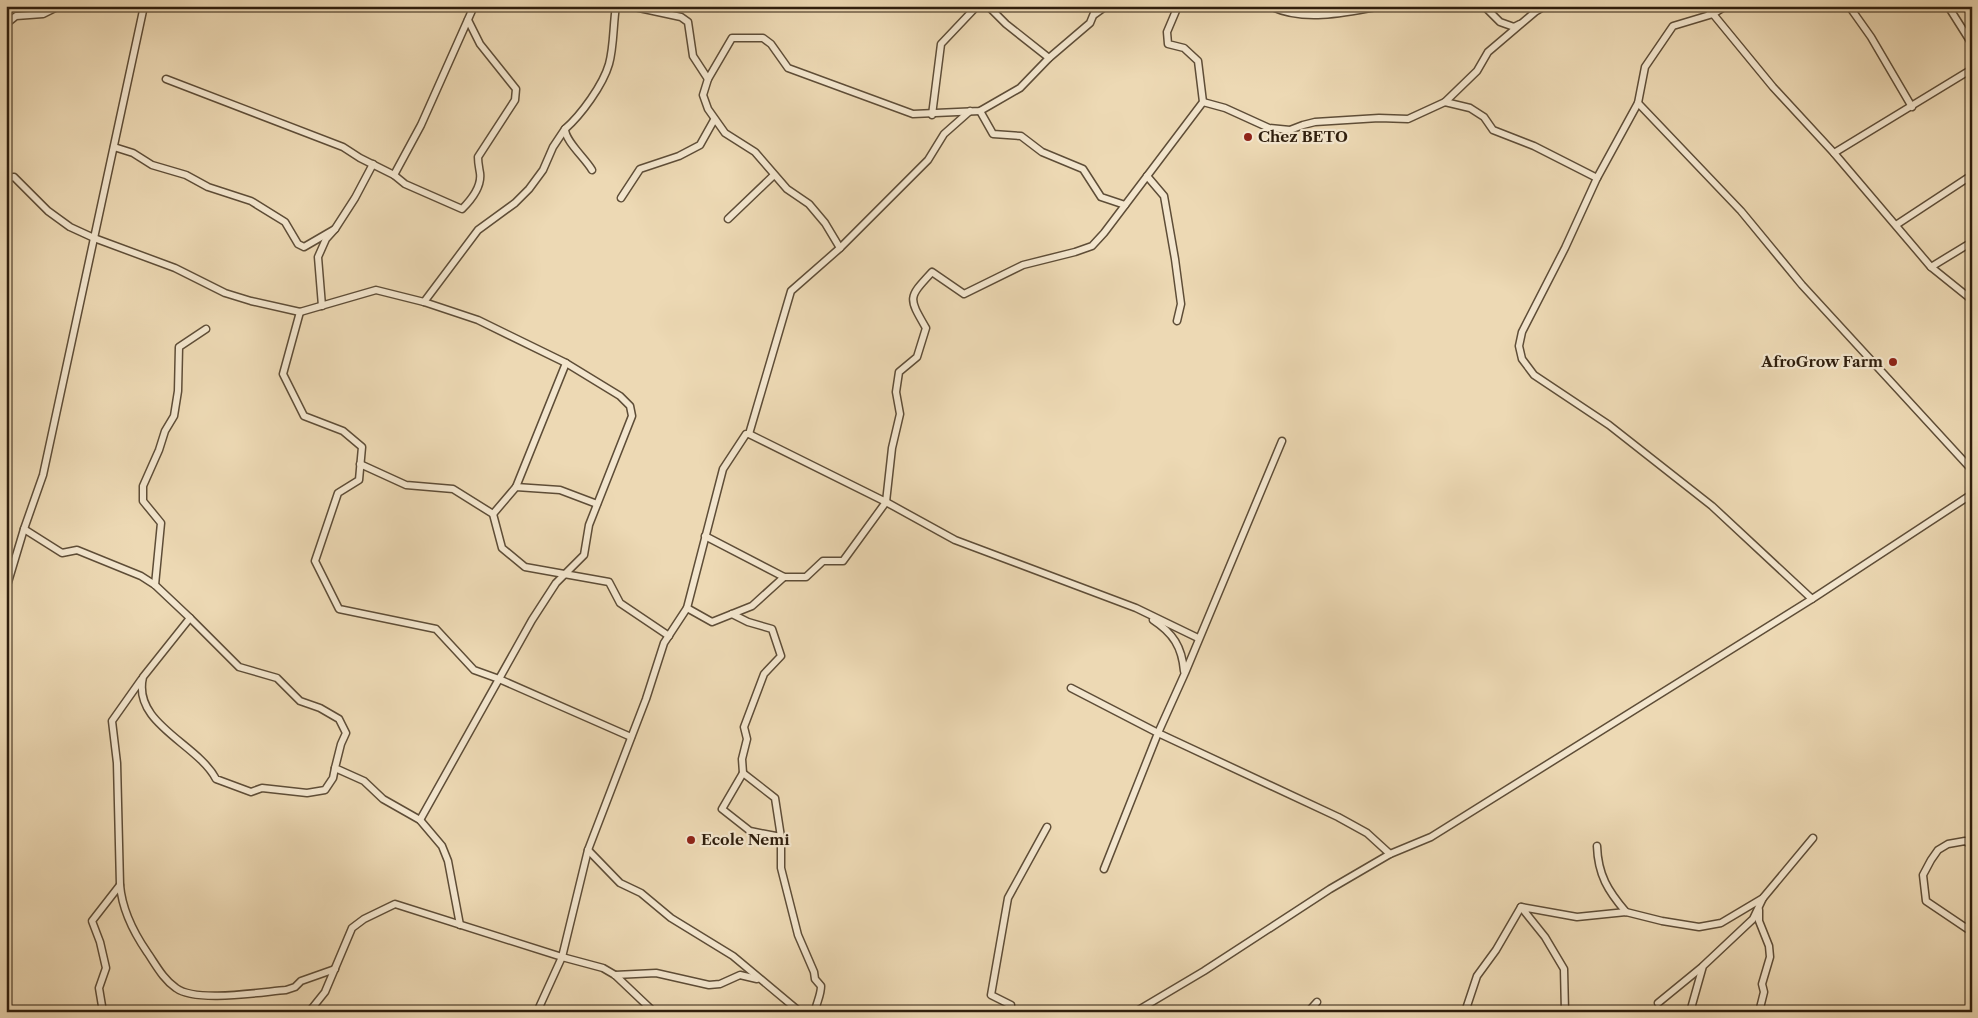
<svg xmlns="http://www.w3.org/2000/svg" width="1978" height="1018" viewBox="0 0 1978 1018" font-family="'Libre Caslon Text',serif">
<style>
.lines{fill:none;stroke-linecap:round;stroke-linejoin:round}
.street-casing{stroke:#5e4d37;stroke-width:9}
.street{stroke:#f3e6ce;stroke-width:6}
.poi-dot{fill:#8f2418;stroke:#f3e6ce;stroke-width:2}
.labels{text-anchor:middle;stroke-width:4.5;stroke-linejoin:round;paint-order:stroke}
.poi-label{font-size:15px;font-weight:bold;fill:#2f1e0d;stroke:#f3e6ce;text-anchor:start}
</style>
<rect width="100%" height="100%" fill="#edd9b4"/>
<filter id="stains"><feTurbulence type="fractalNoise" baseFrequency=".004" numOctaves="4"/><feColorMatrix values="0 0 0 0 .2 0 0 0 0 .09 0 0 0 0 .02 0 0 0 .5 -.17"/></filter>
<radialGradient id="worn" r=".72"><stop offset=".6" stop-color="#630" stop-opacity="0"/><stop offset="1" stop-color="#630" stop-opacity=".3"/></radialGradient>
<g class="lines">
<defs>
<g id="street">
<path d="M630 6 681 17 688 22 693 56 708 79"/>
<path d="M988 6 1006 24 1049 58"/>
<path d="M1270 6C1305 23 1346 12 1382 6"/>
<path d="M1484 6 1500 22 1514 27 1520 24"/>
<path d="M1704 6 1713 14 1773 87 1834 153 1931 267 1972 300"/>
<path d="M1726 6 1713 14 1673 26 1645 67 1638 103 1597 178 1565 248 1522 332 1519 346 1522 359 1534 375 1609 425 1712 506 1812 599"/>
<path d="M1849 6 1871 37 1912 107"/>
<path d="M1948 6 1972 44"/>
<path d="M1095 14 1106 6"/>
<path d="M6 24 16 16 43 14 59 6"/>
<path d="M166 79 343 147 360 158 394 175 405 184 462 209C471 200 482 187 480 173 479 167 478 163 478 157L515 100 516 89 480 44 468 20"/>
<path d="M1203 102 1225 108 1269 128 1290 130 1303 125 1315 122 1379 118 1408 119 1445 102 1470 108 1484 117 1493 130 1534 146 1597 178"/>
<path d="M1445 102 1477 71 1488 52 1535 12 1545 6"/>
<path d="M1638 103 1741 211 1802 285 1972 470"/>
<path d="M980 111 993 134 1021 136 1042 152 1083 169 1101 197 1125 205"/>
<path d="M932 115 941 44 977 6"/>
<path d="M114 147 133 153 152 165 186 175 208 187 251 201 285 222 298 244 304 247 335 229"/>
<path d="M1834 153 1972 69"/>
<path d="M592 170C585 158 565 141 565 129 581 115 603 85 609 64 614 46 613 25 616 6"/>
<path d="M394 175 421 125 474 6"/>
<path d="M1147 176 1164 196 1175 259 1181 304 1177 321"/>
<path d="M6 178 14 177 48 211 70 227 94 238 175 268 225 293 251 301 300 312 376 290 424 302 478 320 566 363 620 396 630 406 632 416 589 525 584 555 556 583 532 620 420 820"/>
<path d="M621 198 640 169 679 156 700 145 714 120"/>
<path d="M728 219 774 175"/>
<path d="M1896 225 1972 175"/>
<path d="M840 248 825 223 809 204 787 189 755 152 725 133 708 109 703 95 708 79 732 38H763L771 44 788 68 913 114 980 111 1020 88 1049 58 1090 23 1097 6"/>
<path d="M1931 267 1972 242"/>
<path d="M424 302 478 230 515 203 529 189 543 170 553 147 565 129"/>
<path d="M322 306 318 257 326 239 335 229 355 198 373 164"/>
<path d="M300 312 283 374 304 416 343 431 362 447 359 480 338 493 315 561 339 609 436 629 474 670 499 679 631 737"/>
<path d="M749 434 886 502 892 448 900 414 896 392 899 372 917 357 926 328C908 297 908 298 932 272L964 294 1023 265 1075 252 1092 246 1104 233 1203 102 1198 61 1184 48 1168 44 1167 32 1178 6"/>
<path d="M1282 441 1185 673 1158 733 1338 817 1367 833 1390 854"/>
<path d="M360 464 406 485 453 489 493 514 502 548 525 567 609 582 620 603 669 636"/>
<path d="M516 487 566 363"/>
<path d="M493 514 516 487 560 490 597 504"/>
<path d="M24 529 62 553 77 550 141 576 155 585 190 618 143 677C132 724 197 743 216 779L251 792 262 788 307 793 325 790 333 778 335 768"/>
<path d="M705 536 784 577H806L823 561H843L886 502 955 540 1136 608 1198 638"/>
<path d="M155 585 161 523 143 501V486L159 450 165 431 174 416 178 391 179 347 206 329"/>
<path d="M6 589 24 529 43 475 144 6"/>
<path d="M687 608 712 622 752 606 784 577"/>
<path d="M732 614 748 622 772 629 781 656 764 674 744 727 747 739 742 759 743 773"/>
<path d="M190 618 239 667 277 678 300 701 320 708 339 719 346 733 341 744 335 768 364 781 383 799 420 820 442 846 448 861 460 925"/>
<path d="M1153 620C1173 633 1182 647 1184 671"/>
<path d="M141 680 112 721 117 763 120 885C122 909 134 933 147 952 156 965 163 979 176 988 196 1003 261 992 286 990L295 987 301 981 335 969"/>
<path d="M1071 688 1158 733 1104 869"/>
<path d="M781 837 750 831 722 809 743 773 775 798 781 837V868L798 935 814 972 815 979 821 986C821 996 816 1003 815 1012"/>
<path d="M1972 845 1965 841 1948 844 1938 850 1931 860 1923 875 1926 901 1972 932"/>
<path d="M1597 846C1598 875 1608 891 1626 912"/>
<path d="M588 850 620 883 641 893 671 918 733 956 800 1012"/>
<path d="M615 975 656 973 709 985 720 984 740 975 757 979"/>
<path d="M1658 1003 1702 967"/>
<path d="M103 1012 99 988 106 968 100 942 92 921 120 885"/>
<path d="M309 1012 325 992 352 928 364 919 395 904 562 957 603 968 615 975 654 1012"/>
<path d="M537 1012 562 957 588 850 646 699 664 643 687 608 723 469 746 434H749L791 291 840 248 928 160 944 134 970 111"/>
<path d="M1010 1012 1011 1005 991 995 1008 898 1047 827"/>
<path d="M1135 1012 1204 971 1330 889 1390 854 1431 837 1812 599 1972 494"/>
<path d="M1308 1012 1317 1002"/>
<path d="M1465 1012 1477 976 1496 950 1521 907"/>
<path d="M1565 1012 1564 969 1545 937 1521 907 1577 917 1626 912 1662 921 1699 927 1721 923 1763 898 1813 838"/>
<path d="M1690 1012 1703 966 1753 919 1763 898"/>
<path d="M1759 1012 1764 992 1762 984 1770 957 1769 946 1759 921V910"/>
</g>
</defs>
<use href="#street" class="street-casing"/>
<use href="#street" class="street"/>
</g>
<g class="poi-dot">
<circle cx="1248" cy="137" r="5"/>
<circle cx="1893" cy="362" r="5"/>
<circle cx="691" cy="840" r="5"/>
</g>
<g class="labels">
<g class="poi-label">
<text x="1258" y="142">Chez BETO</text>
<text x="1883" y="367" text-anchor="end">AfroGrow Farm</text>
<text x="701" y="845">Ecole Nemi</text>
</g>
</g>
<rect width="1978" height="1018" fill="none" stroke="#edd9b4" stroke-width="25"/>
<rect x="8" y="8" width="1963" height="1003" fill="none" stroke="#2f1e0d" stroke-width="2.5"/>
<rect x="12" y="12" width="1953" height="993" fill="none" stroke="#2f1e0d"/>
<rect width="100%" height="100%" filter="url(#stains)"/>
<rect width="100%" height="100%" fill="url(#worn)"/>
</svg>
